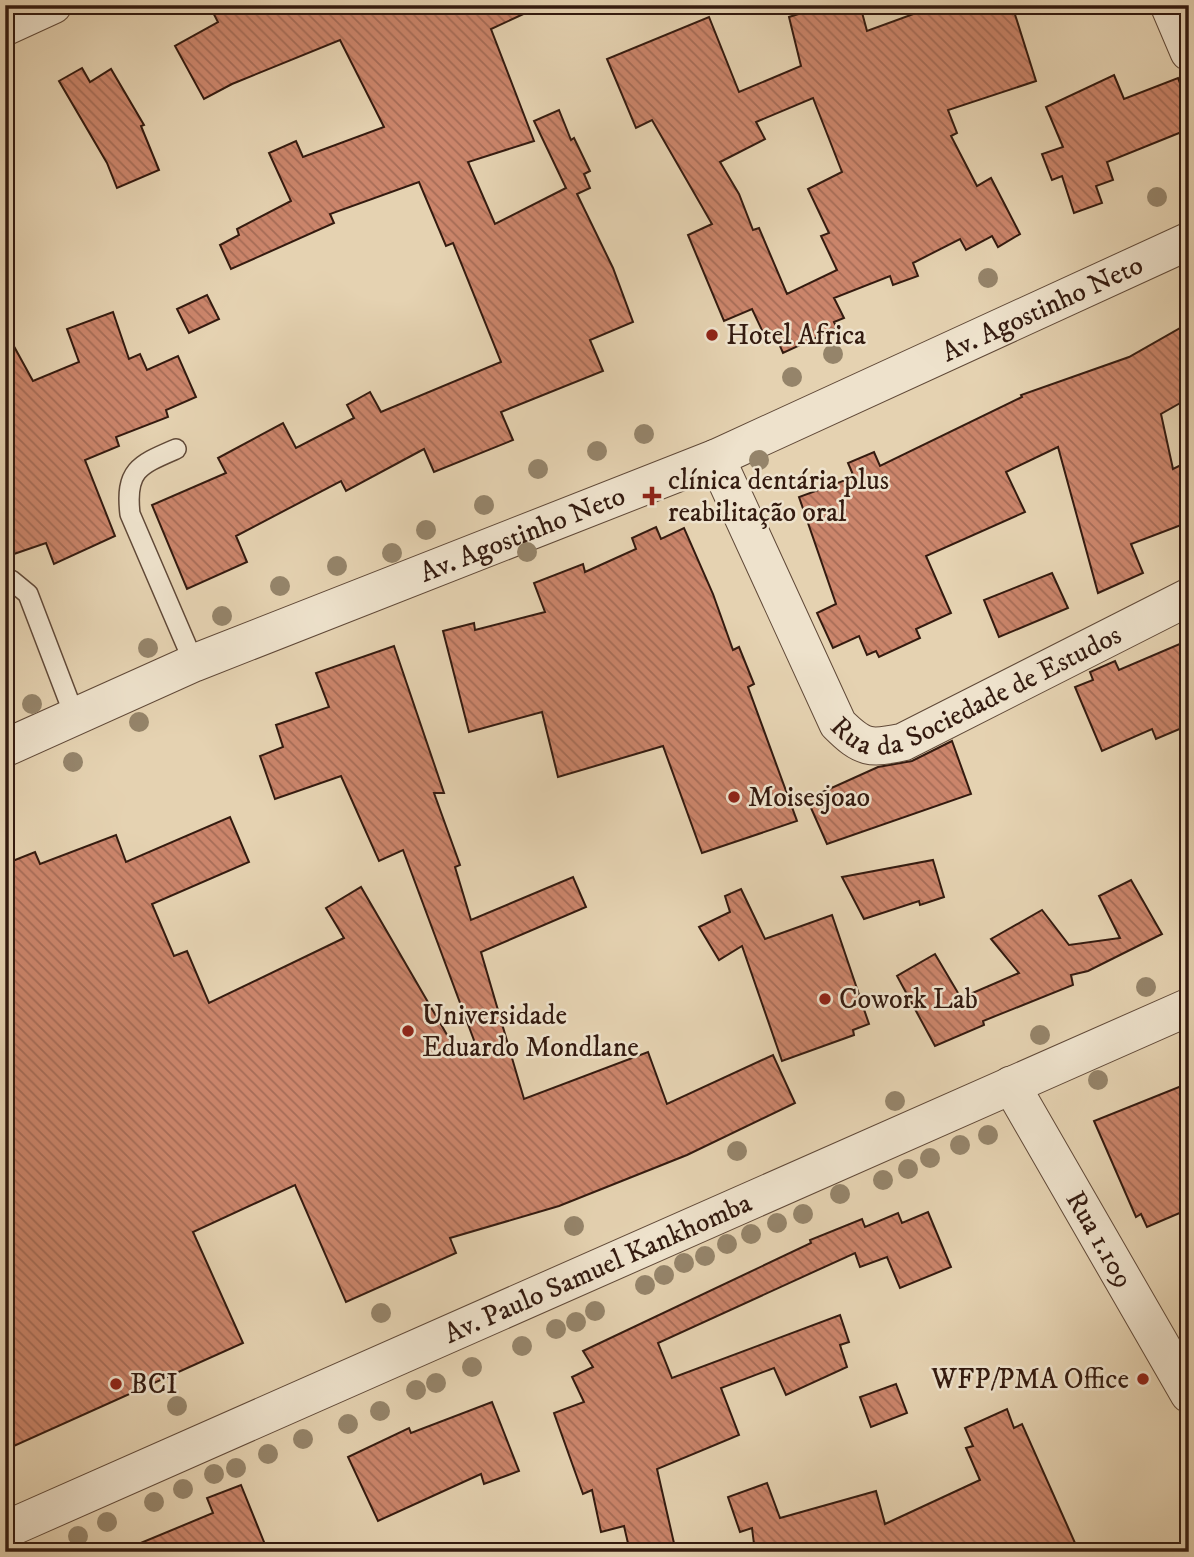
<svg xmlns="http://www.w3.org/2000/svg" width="1194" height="1557" viewBox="0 0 1194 1557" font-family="'IM FELL DW Pica',serif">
<defs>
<pattern id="building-back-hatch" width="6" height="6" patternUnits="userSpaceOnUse" patternTransform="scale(1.75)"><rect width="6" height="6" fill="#cb856b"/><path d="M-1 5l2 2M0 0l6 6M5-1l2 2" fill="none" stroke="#a66c57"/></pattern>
</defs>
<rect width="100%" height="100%" fill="#e5d2b1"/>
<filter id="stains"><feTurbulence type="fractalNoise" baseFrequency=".00286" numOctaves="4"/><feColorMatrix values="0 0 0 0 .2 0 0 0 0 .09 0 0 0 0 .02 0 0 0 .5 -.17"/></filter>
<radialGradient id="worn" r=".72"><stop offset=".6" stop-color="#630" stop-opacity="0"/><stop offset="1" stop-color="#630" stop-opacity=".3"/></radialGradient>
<g fill="url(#building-back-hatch)" stroke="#341b10" stroke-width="2" fill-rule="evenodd">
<path d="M209,5h334l-52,24 43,112 -66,21 27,62 71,-36 -32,-67 25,-11 12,30 3,-2 16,33 -6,3 6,14 -13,6 36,74 20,54 -43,18 13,31 -102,41 12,28 -79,32 -10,-23 -78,42 -5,-10 -105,55 11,26 -60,27 -35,-84 74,-32 -8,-15 65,-35 13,25 58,-30 -7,-13 23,-13 11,20 120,-50 -48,-119 -7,3 -27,-64 -89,32 4,9 -103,46 -11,-24 19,-10 -2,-6 54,-28 -22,-48 27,-12 7,16 81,-30 -44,-87 -108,44 -28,15 -29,-53 43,-24z"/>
<path d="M827,5h33l7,26 71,-26h74l24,76 -88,29 9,23 -6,3 26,50 14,-8 29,56 -22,13 -6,-11 -26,14 -6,-11 -47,24 5,13 -25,9 -3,-9 -56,22 10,20 -10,4 3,6 -54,25 -6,-14 -9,4 -16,-34 -28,12 -36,-86 24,-11 -60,-104 -16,8 -29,-69 102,-42 30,75 62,-26 -12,-49zM813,98l29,74 -34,17 21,44 -8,3 16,34 -50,24 -28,-66 -6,2 -14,-36 -19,-32 45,-23 -9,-17z"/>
<path d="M82,68l8,14 21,-13 33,56 -3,1 18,44 -42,18 -10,-25 -48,-82z"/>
<path d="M1114,75l10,24 54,-21 11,29v22l-82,33 6,18 -17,6 6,17 -28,10 -12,-37 -10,4 -10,-26 21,-7 -17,-40z"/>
<path d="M207,295l12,24 -30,14 -12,-24z"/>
<path d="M113,312l16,47 11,-5 7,16 31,-14 18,41 -30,13 2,7 -52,20 3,9 -34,14 30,76 -61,28 -8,-21 -41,14v-227l28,51 46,-19 -12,-33z"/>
<path d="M1189,323v75l-28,16 12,55 16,-8v61l-58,22 12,29 -45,20 -40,-146 -52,25 19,40 -99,44 25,57 -35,16 4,9 -41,19 -3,-6 -9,4 -8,-19 -26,12 -16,-35 19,-9 -37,-107 55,-20 -6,-14 26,-11 6,14 142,-69 -1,-2 108,-38z"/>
<path d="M656,527l5,12 23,-11 29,66 20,56 6,-3 15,37 -6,3 49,134 -95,32 -39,-107 -105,31 -16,-65 -73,20 -26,-101 31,-8 1,7 70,-18 -11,-29 49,-19 2,8 51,-23 -4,-11z"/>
<path d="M1052,573l16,35 -69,29 -15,-37z"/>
<path d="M1189,640v85l-33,14 -4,-10 -50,22 -27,-64 18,-7 -3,-8 25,-11 4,9z"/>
<path d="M394,646l50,147h-10l26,72 -5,2 16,53 102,-43 13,30 -105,45 43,147 124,-47 19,52 106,-49 22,48 -108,52 -128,51 -109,32 6,15 -110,49 -51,-117 -102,47 50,111 -238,107v-586l30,-12 5,12 76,-29 10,27 104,-45 19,45 -97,42 22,52 13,-5 22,52 135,-65 -18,-30 35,-21 96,165 18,-9 -72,-193 -24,11 -38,-85 -66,23 -15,-43 23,-9 -7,-22 53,-18 -13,-34z"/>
<path d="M952,741l19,53 -144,50 -20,-45 71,-32 34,-6z"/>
<path d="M933,860l11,37 -24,8 -1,-4 -55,18 -22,-42z"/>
<path d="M1131,880l31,54 -74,37 -17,4 2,10 -90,36 1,4 -49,21 -38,-70 38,-22 26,44 58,-25 -28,-34 51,-29 27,35 51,-7 -21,-42z"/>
<path d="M741,889l24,50 67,-24 37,109 -16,6 1,5 -72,26 -40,-115 -23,14 -20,-33 31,-15 -5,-16z"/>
<path d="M1189,1083v126l-42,18 -6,-13 -5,3 -42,-96z"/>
<path d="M928,1212l23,55 -51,21 -13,-31 -27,10 -5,-14 -197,90 14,35 168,-63 9,27 -9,3 7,22 -61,28 -12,-27 -53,20 18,47 -82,34 19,83h-46l-6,-26 -23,6 -9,-42 -9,4 -29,-81 30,-11 -12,-25 21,-10 -10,-16 228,-108 -1,-3 52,-21 3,8 33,-14 4,10z"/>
<path d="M896,1384l11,29 -36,14 -11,-30z"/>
<path d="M492,1402l27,69 -35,13 -3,-10 -103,47 -30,-64 61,-29 2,5z"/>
<path d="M1007,1409l7,19 8,-4 57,128h-324l-3,-24 -12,4 -12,-35 39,-14 13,35 96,-27 9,33 95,-44 -14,-32 7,-2 -8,-18z"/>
<path d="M241,1485l27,67h-149l94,-39 -6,-15z"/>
</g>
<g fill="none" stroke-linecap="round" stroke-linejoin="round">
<g stroke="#604938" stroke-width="22">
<g id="lane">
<path d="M176,449c-37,16 -51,21 -46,65l64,149"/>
<path d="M5,581l6,-1 17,14 47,123"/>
</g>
</g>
<g stroke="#604938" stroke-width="39">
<g id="street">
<path d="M1169,5l20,47"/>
<path d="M5,27l48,-22"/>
<path id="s1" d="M716,458l122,266c25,25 32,25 65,18l286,-145"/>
<path id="s2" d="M5,748l189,-85 522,-205 473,-217"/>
<path id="s3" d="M1011,1085l178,309"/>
<path id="s4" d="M5,1530l1184,-523"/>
</g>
</g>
<use href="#lane" stroke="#eee2cc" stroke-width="19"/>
<use href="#street" stroke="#eee2cc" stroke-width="37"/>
</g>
<g fill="#95846a">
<circle cx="1157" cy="197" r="10"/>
<circle cx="988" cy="278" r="10"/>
<circle cx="833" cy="354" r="10"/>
<circle cx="792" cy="377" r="10"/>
<circle cx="644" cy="434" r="10"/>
<circle cx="597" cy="451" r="10"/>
<circle cx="759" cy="460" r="10"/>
<circle cx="538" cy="469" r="10"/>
<circle cx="484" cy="505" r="10"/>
<circle cx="426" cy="530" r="10"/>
<circle cx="527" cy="552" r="10"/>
<circle cx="392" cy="553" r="10"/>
<circle cx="337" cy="566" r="10"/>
<circle cx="280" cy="586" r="10"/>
<circle cx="222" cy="616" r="10"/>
<circle cx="148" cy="648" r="10"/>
<circle cx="32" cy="704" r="10"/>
<circle cx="139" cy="722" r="10"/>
<circle cx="73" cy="762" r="10"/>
<circle cx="1146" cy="987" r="10"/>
<circle cx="1040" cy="1035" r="10"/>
<circle cx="1098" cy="1080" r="10"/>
<circle cx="895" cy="1101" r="10"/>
<circle cx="988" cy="1135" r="10"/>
<circle cx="960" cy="1145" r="10"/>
<circle cx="737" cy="1151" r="10"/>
<circle cx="930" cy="1158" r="10"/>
<circle cx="908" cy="1169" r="10"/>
<circle cx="883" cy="1180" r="10"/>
<circle cx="840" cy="1194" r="10"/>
<circle cx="803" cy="1214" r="10"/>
<circle cx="777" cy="1223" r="10"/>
<circle cx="574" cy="1226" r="10"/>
<circle cx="751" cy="1234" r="10"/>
<circle cx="727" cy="1244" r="10"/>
<circle cx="705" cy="1256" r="10"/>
<circle cx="684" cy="1263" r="10"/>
<circle cx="664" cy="1275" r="10"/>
<circle cx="645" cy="1285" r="10"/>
<circle cx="595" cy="1311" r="10"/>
<circle cx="381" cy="1313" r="10"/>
<circle cx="576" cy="1322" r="10"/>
<circle cx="556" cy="1329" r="10"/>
<circle cx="522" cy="1346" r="10"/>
<circle cx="472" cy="1367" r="10"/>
<circle cx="436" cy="1383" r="10"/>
<circle cx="416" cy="1390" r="10"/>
<circle cx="177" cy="1406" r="10"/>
<circle cx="380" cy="1411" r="10"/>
<circle cx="348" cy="1424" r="10"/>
<circle cx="303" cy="1439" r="10"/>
<circle cx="268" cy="1454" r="10"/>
<circle cx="236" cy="1468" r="10"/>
<circle cx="214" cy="1474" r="10"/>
<circle cx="183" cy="1489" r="10"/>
<circle cx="154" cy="1502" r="10"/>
<circle cx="107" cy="1522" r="10"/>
<circle cx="78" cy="1536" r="10"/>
</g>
<g fill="#8f2418" stroke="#eee2cc" stroke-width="2.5">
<circle cx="712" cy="335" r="7"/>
<path d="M648.5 485.5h7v7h7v7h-7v7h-7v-7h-7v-7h7z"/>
<circle cx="734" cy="797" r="7"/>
<circle cx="825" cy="999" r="7"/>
<circle cx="408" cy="1031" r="7"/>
<circle cx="1143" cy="1379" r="7"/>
<circle cx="116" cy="1384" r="7"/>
</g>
<g text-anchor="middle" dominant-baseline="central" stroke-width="5" stroke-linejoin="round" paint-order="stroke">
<g font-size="28" fill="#341b10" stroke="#eee2cc">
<text stroke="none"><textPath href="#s2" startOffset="1127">Av. Agostinho Neto</textPath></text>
<text stroke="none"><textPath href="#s2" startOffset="560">Av. Agostinho Neto</textPath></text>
<text stroke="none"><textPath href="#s1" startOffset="448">Rua da Sociedade de Estudos</textPath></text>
<text stroke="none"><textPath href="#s3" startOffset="178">Rua 1.109</textPath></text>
<text stroke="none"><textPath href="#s4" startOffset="648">Av. Paulo Samuel Kankhomba</textPath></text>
</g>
<g font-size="28" fill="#341b10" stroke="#eee2cc" text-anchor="start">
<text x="726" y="335">Hotel Africa</text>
<text x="668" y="480">clínica dentária plus<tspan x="668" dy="32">reabilitação oral</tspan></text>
<text x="748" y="797">Moisesjoao</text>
<text x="839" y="999">Cowork Lab</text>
<text x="422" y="1015">Universidade<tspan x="422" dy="32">Eduardo Mondlane</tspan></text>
<text x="1129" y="1379" text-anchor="end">WFP/PMA Office</text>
<text x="130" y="1384">BCI</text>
</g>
</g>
<rect width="1194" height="1557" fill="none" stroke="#e5d2b1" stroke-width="28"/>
<rect x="7" y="7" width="1180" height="1543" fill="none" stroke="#341b10" stroke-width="3.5"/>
<rect x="14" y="14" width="1166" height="1529" fill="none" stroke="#341b10" stroke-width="2"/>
<rect width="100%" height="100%" filter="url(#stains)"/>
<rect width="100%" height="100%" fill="url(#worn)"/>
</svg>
